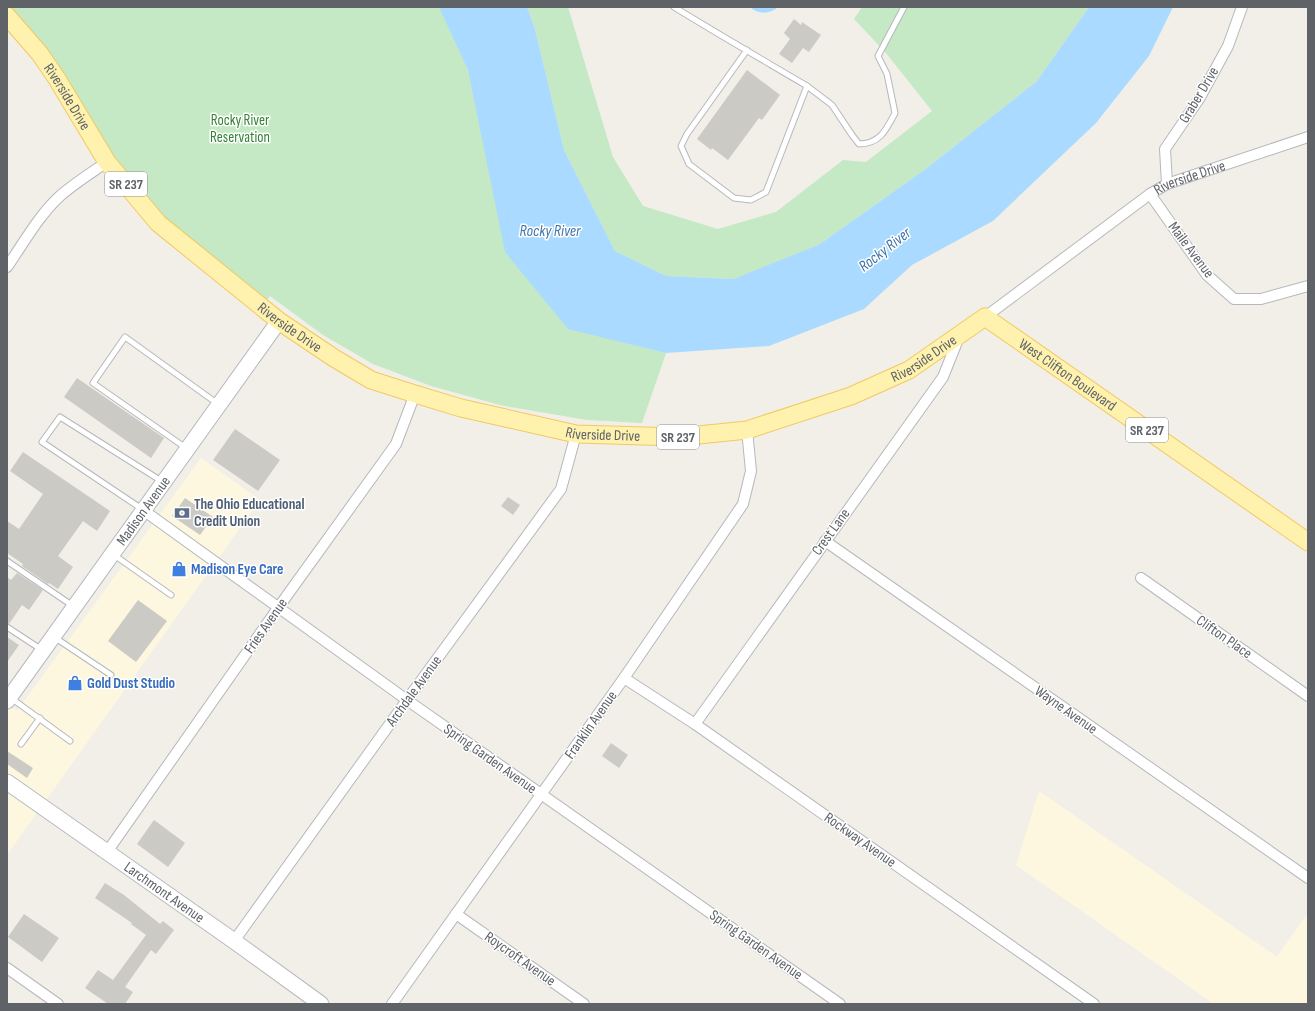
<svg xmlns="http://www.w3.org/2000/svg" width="1315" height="1011" viewBox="0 0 1315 1011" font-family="'Sofia Sans Condensed',sans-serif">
<rect width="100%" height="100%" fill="#f1efe8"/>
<g fill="#fef7e0">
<path d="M201,458l59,42 -253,355v-150l10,6z"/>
<path d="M1039,791l238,166 31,-44v91h-94l-198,-139z"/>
</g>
<g fill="#c5e8c5">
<path d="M7,7h497l-39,56 103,265 98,25 -24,70 -55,-3 -87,-15 -69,-19 -58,-22 -50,-29 -53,-39 -8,10 -124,-106 -131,-188z"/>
<path d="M527,7h41l45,150 30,49 75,23 58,-17 67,-52 23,2 66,-51 -46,-58 -32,-34 8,-12h227l-52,74 -110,87 -107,76 -85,35 -69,-3 -51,-25 -51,-101 -29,-121z"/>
</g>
<g fill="#aadaff">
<path d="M439,7h88l8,22 29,121 51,101 51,25 68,3 86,-35 107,-76 110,-87 52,-74h84l-24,49 -53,67 -103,98 -81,44 -48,44 -95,37 -103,7 -98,-24 -63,-77 -37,-182z"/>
<path d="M750,7h28c-8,7 -20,8 -28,0z"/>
</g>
<g fill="#cccac5">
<path d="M794,19l7,6 1,-3 19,13 -12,17 -6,-4 -11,15 -13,-9 11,-15 -6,-6z"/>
<path d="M747,70l33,25 -18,25 -3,-2 -31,42 -16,-12 -1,2 -14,-11z"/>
<path d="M77,378l87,60 -13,20 -87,-61z"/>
<path d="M235,429l45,31 -22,31 -45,-31z"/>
<path d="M23,452l87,59 -13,20 -14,-10 -25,35 15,11 -15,22 -9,-6 -1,1 -26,-18 1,-2 -16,-11v-32l12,8 24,-35 -33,-23z"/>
<path d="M508,497l12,8 -7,10 -12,-9z"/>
<path d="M185,498l28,19 -13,18 -28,-19z"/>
<path d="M17,573l26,17 -14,20 -7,-5 -13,19 -2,-1v-46l4,3z"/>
<path d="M138,600l29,21 -31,41 -28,-21z"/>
<path d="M7,637l12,8 -12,17z"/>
<path d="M611,743l17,12 -9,13 -17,-12z"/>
<path d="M7,751l26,17 -6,10 -20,-14z"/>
<path d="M154,820l31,23 -17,24 -31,-23z"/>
<path d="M105,883l19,12 36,29 3,-3 11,9 -18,24 -5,-4 -26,37 8,5 -8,12h-17l-23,-16 13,-18 15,10 33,-45 -15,-11 1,-1 -37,-25z"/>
<path d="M24,914l35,24 -17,24 -34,-25z"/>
</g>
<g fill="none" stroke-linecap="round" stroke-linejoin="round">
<g stroke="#b5b8bc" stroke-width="7">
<g id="lane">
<path d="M674,7c44,27 89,53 133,79l-41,106 -15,8 -17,-2 -45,-34 -8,-18 6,-12 60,-84"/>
<path d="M807,86l25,19 20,30 7,9c21,0 27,-14 36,-31l-8,-39 -9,-18 26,-49"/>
<path d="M186,448l-93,-65 32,-46 93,67"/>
<path d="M142,509l-100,-67 18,-25 103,65"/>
<path d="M114,555l57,40"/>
<path d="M7,561l66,45"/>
<path d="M7,627l35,23"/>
<path d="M54,637l57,38"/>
<path d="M11,698l59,43"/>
<path d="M21,744l19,-26"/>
</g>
</g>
<g stroke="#b5b8bc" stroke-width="12">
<g id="street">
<path d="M1167,184l-2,-35 34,-50 29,-53 14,-39"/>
<path d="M1150,194l57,81 27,24h27l47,-13"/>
<path d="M7,267c16,-23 32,-52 53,-71 15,-13 31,-23 47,-34"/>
<path id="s1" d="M985,317l165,-123 17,-10 141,-47"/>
<path d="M143,510l264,190 433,304"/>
<path d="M825,541l483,337"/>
<path d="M1141,578l167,118"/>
<path d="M624,678l71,46 399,280"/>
<path d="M695,724l248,-347 16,-40"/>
<path d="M107,852l171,-244 118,-164 19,-50"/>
<path d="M456,914l128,90"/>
<path d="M234,941l173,-241 154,-211 15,-55"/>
<path d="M7,968l51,36"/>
<path d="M392,1004l232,-326 119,-174 8,-33 -4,-41"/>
</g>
</g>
<g stroke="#b6babf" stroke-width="17">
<g id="secondary">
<path id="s2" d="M7,701l272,-380"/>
<path id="s3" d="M7,782l227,159 87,63"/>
</g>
</g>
<g stroke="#f2c960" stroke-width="19">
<g id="primary">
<path id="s4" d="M7,16l33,38 17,25 50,83 51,61 121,98 55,37 37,22 44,14 46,14 115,26 103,3 68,-7 104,-34 58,-26 76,-53 323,225"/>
</g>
</g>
<use href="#lane" stroke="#fff" stroke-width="5"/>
<use href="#street" stroke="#fff" stroke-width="10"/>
<use href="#secondary" stroke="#fff" stroke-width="15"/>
<use href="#primary" stroke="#fff2af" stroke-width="17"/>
</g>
<defs>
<g id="bank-bare" transform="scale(1.2)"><path d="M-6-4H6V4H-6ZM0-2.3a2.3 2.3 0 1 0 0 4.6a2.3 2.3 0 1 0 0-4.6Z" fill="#5c6f8a" stroke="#fff" stroke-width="2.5" paint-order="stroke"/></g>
<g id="shop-bare" transform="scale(1.2)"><path d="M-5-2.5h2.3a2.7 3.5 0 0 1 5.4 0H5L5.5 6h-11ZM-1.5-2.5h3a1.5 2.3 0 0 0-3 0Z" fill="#3f7fe0" stroke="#fff" stroke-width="2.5" paint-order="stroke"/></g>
</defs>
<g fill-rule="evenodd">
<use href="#bank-bare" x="182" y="513"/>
<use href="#shop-bare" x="179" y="569"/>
<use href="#shop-bare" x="75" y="683"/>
</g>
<g text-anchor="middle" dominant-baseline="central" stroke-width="3" stroke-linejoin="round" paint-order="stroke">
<g fill="#fff" stroke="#8f9295" stroke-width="1">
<rect x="105" y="172" width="42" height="24" rx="3"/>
<rect x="1126" y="418" width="42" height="24" rx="3"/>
<rect x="657" y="425" width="42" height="24" rx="3"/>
</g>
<g font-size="14" font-weight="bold" fill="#5f6368">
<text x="126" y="184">SR 237</text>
<text x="1147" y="430">SR 237</text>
<text x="678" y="437">SR 237</text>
</g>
<g font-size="15" fill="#5f6368" stroke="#fff">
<text transform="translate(1199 95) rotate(-59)">Graber Drive</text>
<text stroke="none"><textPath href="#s4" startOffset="101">Riverside Drive</textPath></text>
<text stroke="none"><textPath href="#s1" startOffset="249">Riverside Drive</textPath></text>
<text transform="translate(1191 250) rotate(53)">Maile Avenue</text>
<text stroke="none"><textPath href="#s4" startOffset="425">Riverside Drive</textPath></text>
<text stroke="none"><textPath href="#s4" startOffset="1097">Riverside Drive</textPath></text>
<text stroke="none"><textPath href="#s4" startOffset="1272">West Clifton Boulevard</textPath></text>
<text stroke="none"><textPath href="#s4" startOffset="761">Riverside Drive</textPath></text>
<text stroke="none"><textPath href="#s2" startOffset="234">Madison Avenue</textPath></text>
<text transform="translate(831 532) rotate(-54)">Crest Lane</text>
<text transform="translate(266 626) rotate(-55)">Fries Avenue</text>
<text transform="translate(1224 637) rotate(35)">Clifton Place</text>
<text transform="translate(414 691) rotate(-54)">Archdale Avenue</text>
<text transform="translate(1066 710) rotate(35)">Wayne Avenue</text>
<text transform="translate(591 725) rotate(-55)">Franklin Avenue</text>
<text transform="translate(490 759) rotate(35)">Spring Garden Avenue</text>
<text transform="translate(860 840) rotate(35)">Rockway Avenue</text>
<text stroke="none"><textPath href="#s3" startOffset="192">Larchmont Avenue</textPath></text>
<text transform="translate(756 945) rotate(35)">Spring Garden Avenue</text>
<text transform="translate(520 959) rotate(35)">Roycroft Avenue</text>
</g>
<g font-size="15" fill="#348238" stroke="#fff">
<text x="240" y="120">Rocky River<tspan x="240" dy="17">Reservation</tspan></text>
</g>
<g font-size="15" font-weight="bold" fill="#4e5e75" stroke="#fff" text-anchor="start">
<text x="194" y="504">The Ohio Educational<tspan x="194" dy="17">Credit Union</tspan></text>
</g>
<g font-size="15" font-weight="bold" fill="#366cbe" stroke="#fff" text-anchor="start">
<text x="191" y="569">Madison Eye Care</text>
<text x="87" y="683">Gold Dust Studio</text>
</g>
<g font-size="16" font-style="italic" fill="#4174aa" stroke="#fff">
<text x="550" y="231">Rocky River</text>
<text transform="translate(885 250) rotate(-38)">Rocky River</text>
</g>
</g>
<rect width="1315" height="1011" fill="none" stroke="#5f6368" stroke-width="16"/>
</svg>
